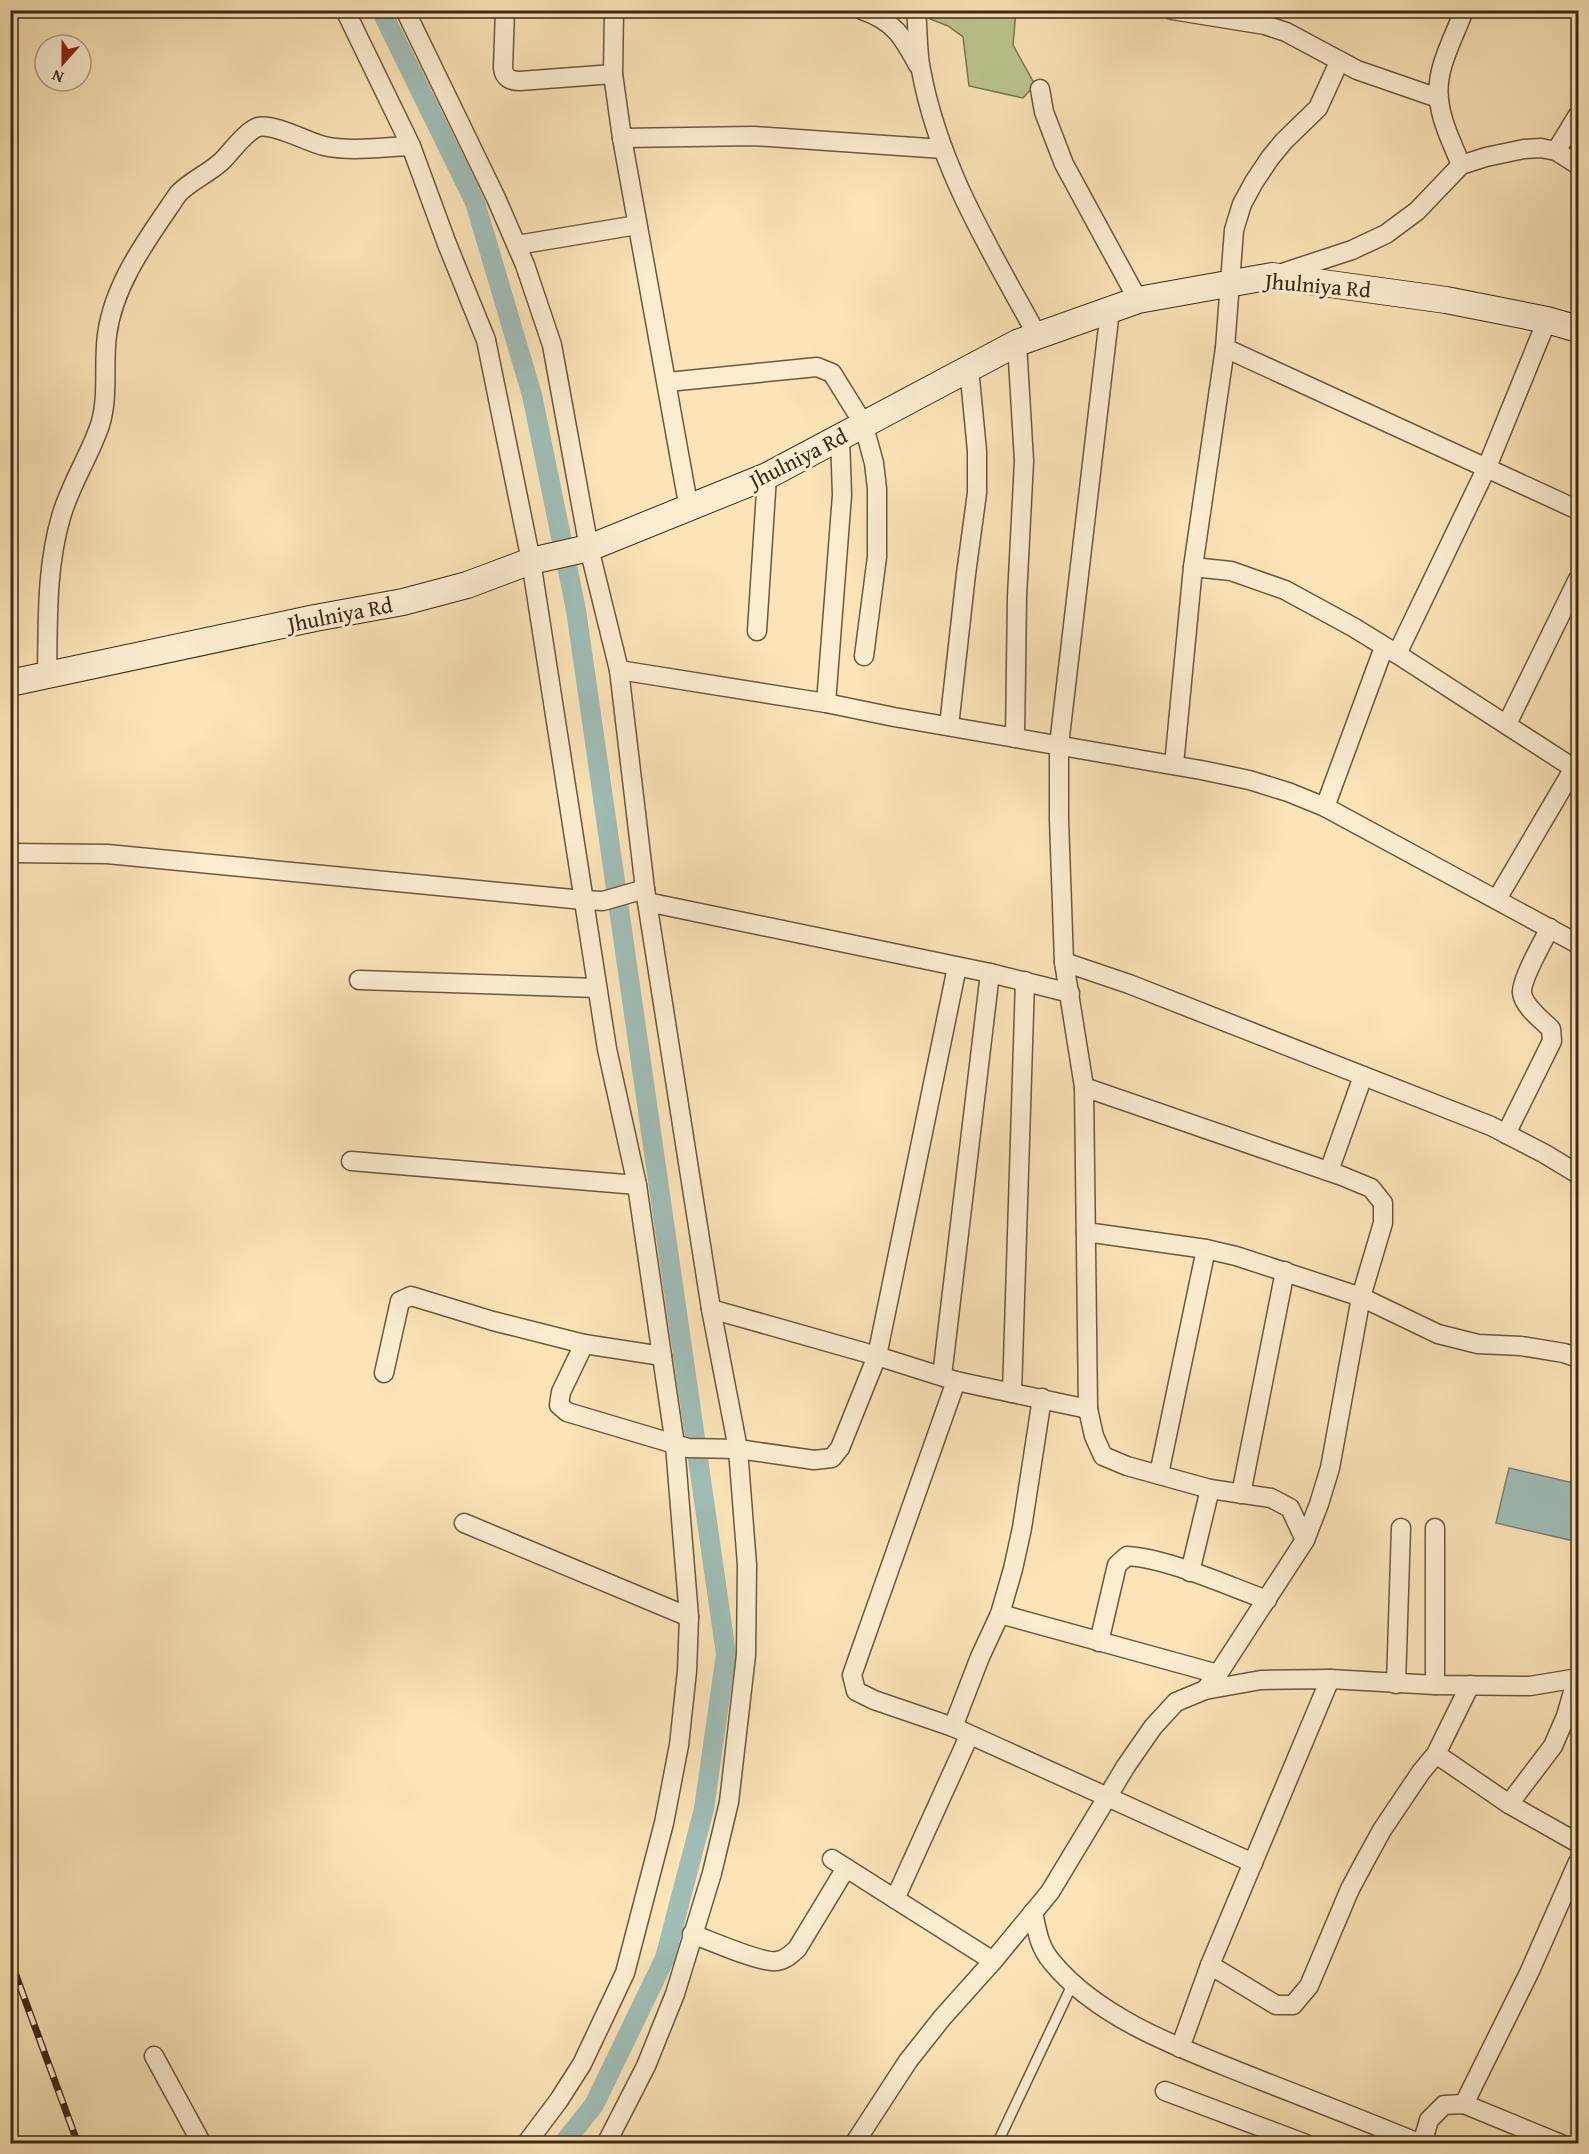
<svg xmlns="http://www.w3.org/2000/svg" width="1589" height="2154" viewBox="0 0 1589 2154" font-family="'Gentium Book Plus',serif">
<rect width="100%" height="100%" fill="#fae4b8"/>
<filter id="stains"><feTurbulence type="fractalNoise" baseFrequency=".00333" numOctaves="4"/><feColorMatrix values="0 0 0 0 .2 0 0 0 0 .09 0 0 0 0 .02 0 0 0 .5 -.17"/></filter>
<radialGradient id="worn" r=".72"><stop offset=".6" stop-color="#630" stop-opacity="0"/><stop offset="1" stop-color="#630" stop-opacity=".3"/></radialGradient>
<path fill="#bcc590" stroke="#7d7752" stroke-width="1.5" d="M927,11h89l-3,34 22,40 -12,13 -54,-12 -6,-49 -15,-11 -18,-7z"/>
<path fill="#a0bdb6" stroke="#798275" stroke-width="1.5" d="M1509,1468l69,16v58l-82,-19z"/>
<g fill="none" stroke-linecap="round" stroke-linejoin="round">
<path stroke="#a0bdb6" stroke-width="20" d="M381,10l94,192 57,193 44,215 150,1044 -22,155 -39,149 -71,147 -31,39"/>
<g stroke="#6d583d" stroke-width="12">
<path id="lane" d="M997,2144l76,-161"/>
</g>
<g stroke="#6d583d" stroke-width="21">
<g id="street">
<path d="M345,10l66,136 36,98 39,96 45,221 76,488 30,136 38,260 14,172 -2,54 -8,74 -15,78 -39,150 -43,91 -23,36 -33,44"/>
<path d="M405,10l91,188 29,67 27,80 37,203 30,122 26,219 66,420 27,140 9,116 -1,90 -17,147 -17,71 -37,121 -29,72 -40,78"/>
<path d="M505,10l-2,58c1,10 8,13 17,13l93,-7"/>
<path d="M614,10l-1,64 9,64 67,371"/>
<path d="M862,10c32,11 41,27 56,55"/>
<path d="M916,10c2,20 1,41 5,60 18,98 69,179 116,265"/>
<path d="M1172,10l93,15 21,7 71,38 81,28"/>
<path d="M1040,89l4,23 20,52 74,136"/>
<path d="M622,138l132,-2 189,13"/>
<path d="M1556,151l22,-36"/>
<path d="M1461,165c-8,-20 -20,-43 -22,-66 -4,-30 15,-61 25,-89"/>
<path d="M517,245l120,-20"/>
<path d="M1276,275l76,-25 34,-16 31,-23 44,-46 25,-8 38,-8 17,-1 15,3 22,14"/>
<path d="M1110,310l-51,435v75l5,142 20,125 4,322 6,27 9,20 24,10 83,23 61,9 19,10 15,32 -87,134 -13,16"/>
<path d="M1225,348l353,162"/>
<path d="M668,382l149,-15 15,6 31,50 11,40 3,26v68l-13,99"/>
<path d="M1193,567l38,4 54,19 68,37 44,27 181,117"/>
<path d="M757,631l10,-155"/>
<path d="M1397,654l90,-187 60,-147"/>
<path d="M619,670l207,33 68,14 307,53 48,10 39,12 37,15 253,137"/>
<path d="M47,675c1,-53 -1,-107 14,-158 9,-32 28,-60 39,-92 9,-29 3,-60 7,-90 7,-53 42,-98 71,-141 12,-13 30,-20 44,-33 9,-9 24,-30 36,-34 16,-4 49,15 66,19 27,6 59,1 87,0"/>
<path d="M826,703l16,-208 -2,-57"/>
<path d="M1507,724l71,-145"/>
<path d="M949,726l17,-152 11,-81v-42l-8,-83"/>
<path d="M1015,738l2,-141 7,-136 -7,-118"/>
<path d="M1174,765l19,-198 32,-219 9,-118 8,-26 12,-22 16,-24 14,-17 34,-33 21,-46"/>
<path d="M1325,807l59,-160"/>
<path d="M10,853l97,1 476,46 20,1 42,-12"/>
<path d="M1497,899l77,-131"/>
<path d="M647,902l343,71 80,20"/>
<path d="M1064,962l65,22 362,142 54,28 33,20"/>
<path d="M359,980l238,8"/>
<path d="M1084,1087l258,89 29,12 12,15v20l-22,74 -31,171 -11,36 -14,36"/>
<path d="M1506,1134l46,-93 -1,-12c-9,-9 -27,-22 -29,-36 -1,-13 21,-52 28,-65"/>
<path d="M351,1161l286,24"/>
<path d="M1329,1171l34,-95"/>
<path d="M1086,1232l120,17 30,7 125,41 77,37 40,10 43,2 43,7 14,5"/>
<path d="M711,1309l166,47 79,25 132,28"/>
<path d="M584,1344l-23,48 -2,13 8,7 121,36 50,1 76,11 18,-2 8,-10 37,-92 80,-389"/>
<path d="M384,1373l16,-72 11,-5 82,25 91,23 78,12"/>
<path d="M942,1376l48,-403"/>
<path d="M956,1381l-104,294 4,16 18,9 79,27 300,136"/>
<path d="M1012,1393l13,-412"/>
<path d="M1159,1474l47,-225"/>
<path d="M1241,1494l44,-223"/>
<path d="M464,1523l225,94"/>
<path d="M1190,1572l20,-83"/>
<path d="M1000,1614l218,60"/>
<path d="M1099,1642l18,-77 10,-9c40,2 101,30 140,44"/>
<path d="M1396,1684l5,-156"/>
<path d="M1435,1685v-157"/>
<path d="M953,1727l27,-70 20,-43 13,-45 9,-41 20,-130"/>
<path d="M1436,1754l73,50 69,39"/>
<path d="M1509,1804l44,-58 13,-30 11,-38"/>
<path d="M832,1859l161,102"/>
<path d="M895,1899l74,-163"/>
<path d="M1033,1912c4,19 6,35 19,50 49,60 139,90 208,118 54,21 108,42 161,64"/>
<path d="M692,1934c17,6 71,30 85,27 9,-1 14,-7 20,-12l49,-81"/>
<path d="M1210,1965l66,40h17l16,-19 41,-97 15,-28 17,-31 39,-58 15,-18 34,-69"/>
<path d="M1180,2048l30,-83 120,-286"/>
<path d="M154,2056l48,88"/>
<path d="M1165,2091l141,53"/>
<path d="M1464,2104l65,-131 49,-111"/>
<path d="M854,2144l54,-83 34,-43 51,-57 57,-69 76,-126 27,-39 23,-25 29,-12 56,-10 69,-1 105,6 95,1 48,-8"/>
<path d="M1422,2144l7,-24 15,-15 20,-1 97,40"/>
</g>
</g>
<g stroke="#3e2914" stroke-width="28">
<path id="secondary" d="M10,683l305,-65 88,-16 64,-17 64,-24 58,-13 178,-72 250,-133 121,-43 134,-24 174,24 101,20 31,9"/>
</g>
<use href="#lane" stroke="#fcedd1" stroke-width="9"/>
<use href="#street" stroke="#fcedd1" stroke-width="18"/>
<use href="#secondary" stroke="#fcedd1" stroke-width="26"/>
<g stroke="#3e2914" stroke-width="7">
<path id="rail" d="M10,1959l68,185"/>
</g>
<use href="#rail" stroke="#fcedd1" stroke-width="4.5" stroke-dasharray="14" stroke-linecap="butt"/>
</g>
<g text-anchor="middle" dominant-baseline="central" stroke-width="6" stroke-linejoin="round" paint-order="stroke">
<g font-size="22" fill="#3e2914" stroke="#fcedd1">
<text transform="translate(1318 285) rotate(5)">Jhulniya Rd</text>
<text transform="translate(798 458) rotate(-27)">Jhulniya Rd</text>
<text transform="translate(340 614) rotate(-11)">Jhulniya Rd</text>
</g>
</g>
<rect width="1589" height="2154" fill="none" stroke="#fae4b8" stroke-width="36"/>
<rect x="12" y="12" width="1565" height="2130" fill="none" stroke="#3e2914" stroke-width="3"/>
<rect x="18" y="18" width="1553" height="2118" fill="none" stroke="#3e2914" stroke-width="1.5"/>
<g transform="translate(63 63) rotate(201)"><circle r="28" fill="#fcedd1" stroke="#b09f85" stroke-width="1.5"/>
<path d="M0-4.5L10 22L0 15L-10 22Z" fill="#8f2418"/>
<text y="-9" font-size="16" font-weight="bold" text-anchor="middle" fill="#3e2914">N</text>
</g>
<rect width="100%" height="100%" filter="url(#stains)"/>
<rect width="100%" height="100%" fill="url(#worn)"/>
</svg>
